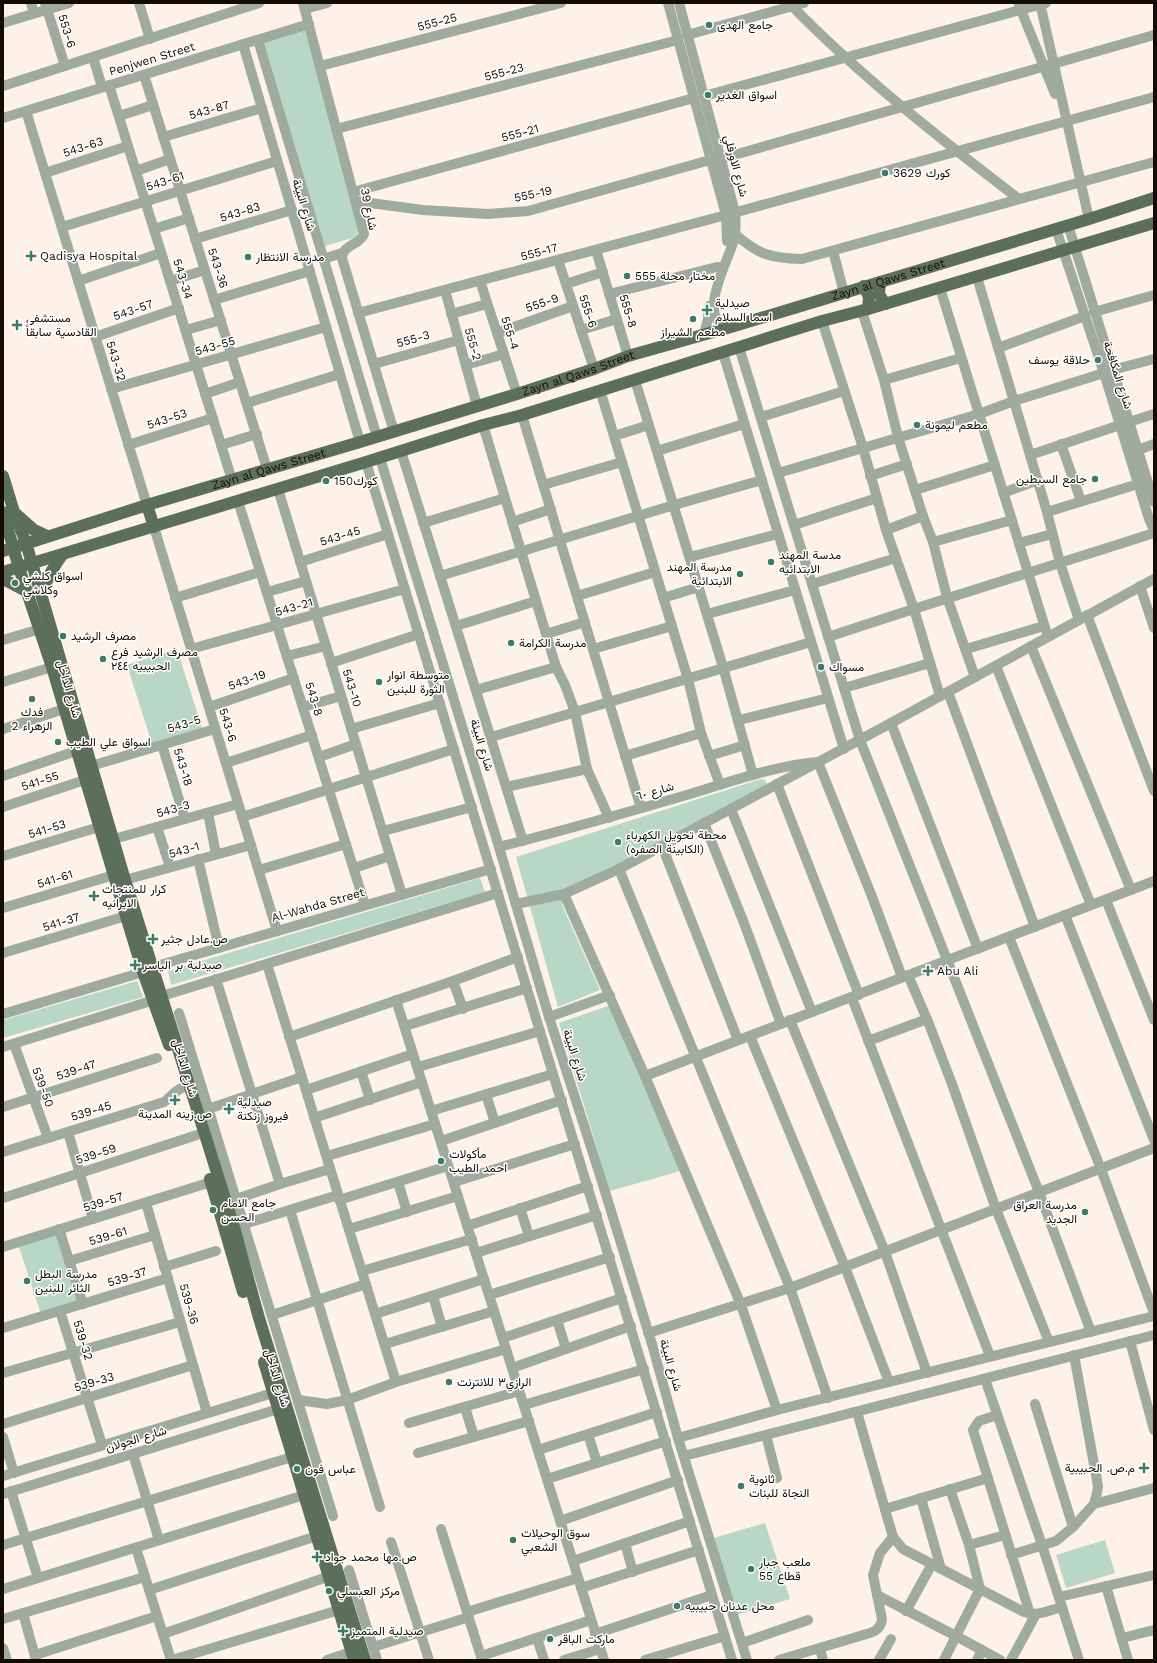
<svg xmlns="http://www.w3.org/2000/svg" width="1157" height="1663" viewBox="0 0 1157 1663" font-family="'Work Sans',Vazirmatn,sans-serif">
<rect width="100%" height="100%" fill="#fdf1e8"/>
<g fill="#b9d7c6">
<path d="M305,29l54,201 -3,7 -31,9 -61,-204z"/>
<path d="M177,649l25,79 -50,16 -25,-79z"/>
<path d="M761,779l4,1 2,4 -204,116 -1,5 38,85 -42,17 -42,-150z"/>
<path d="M480,878l5,14 -314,93 -3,-14z"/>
<path d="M137,981l6,16 -140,41v-18z"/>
<path d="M614,1004l70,166 -74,21 -51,-168z"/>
<path d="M59,1229l24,75 -41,13 -25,-76z"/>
<path d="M765,1523l25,76 -57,17 -23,-77z"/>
<path d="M1105,1540l10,33 -49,15 -10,-33z"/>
</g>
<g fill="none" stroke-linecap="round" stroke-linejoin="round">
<g stroke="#a0ab9f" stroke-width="10">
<path d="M31,3l3,10"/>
<path d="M45,3l20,63"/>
<path d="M139,3l11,36"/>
<path d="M303,3l61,231c-5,12 -21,10 -22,24l52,174"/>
<path d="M668,3l58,212 1,26"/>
<path d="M679,3l56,209c1,10 1,19 -1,28 -5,19 -41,83 -3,87"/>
<path d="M789,3c70,72 150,135 230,196"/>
<path d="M1040,3l49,216"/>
<path d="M1019,5l36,89"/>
<path d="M305,9l22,-6"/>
<path d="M3,23l66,-20"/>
<path d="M687,35l117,-32"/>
<path d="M258,40l119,397"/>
<path d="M243,44l117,398"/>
<path d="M93,57l9,30"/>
<path d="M320,66l241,-63"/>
<path d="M144,75l123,394"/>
<path d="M109,85l123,395"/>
<path d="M3,86l256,-83"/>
<path d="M704,96l342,-93"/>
<path d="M26,111l121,394"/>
<path d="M119,116l34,-11"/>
<path d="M3,118l306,-94"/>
<path d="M336,129l342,-89"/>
<path d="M163,137l99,-29"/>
<path d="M720,159l434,-124"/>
<path d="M136,171l34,-12"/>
<path d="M45,173l83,-27"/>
<path d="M353,192l341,-94"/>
<path d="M355,201l68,9 65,4 40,-3 182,-51"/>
<path d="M1068,225l86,277"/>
<path d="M62,227l215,-66"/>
<path d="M154,229l35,-11"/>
<path d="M1056,229l48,144 45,146 5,11"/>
<path d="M727,234h8c24,21 35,24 67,25l352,-97"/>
<path d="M195,239l97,-29"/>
<path d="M596,250l32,106"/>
<path d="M833,251l11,42"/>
<path d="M323,259l19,-6"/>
<path d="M558,260l36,109"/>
<path d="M977,277l70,235 13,51 19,57"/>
<path d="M78,281l83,-28"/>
<path d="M170,281l35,-11"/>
<path d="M480,281l37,113"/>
<path d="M566,284l37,-12"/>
<path d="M940,288l108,349"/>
<path d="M445,290l32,116"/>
<path d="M609,294l108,-27 5,1"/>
<path d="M214,300l96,-29"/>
<path d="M862,311l22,69 14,57 25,79 10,26 14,55 28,80"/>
<path d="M1094,312l60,-17"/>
<path d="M358,313l368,-98 428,-118"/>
<path d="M451,314l36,-10"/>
<path d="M822,321l41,127 23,82 28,79 26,87"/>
<path d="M186,330l35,-10"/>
<path d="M581,330l36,-11"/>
<path d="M497,333l76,-27"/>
<path d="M704,334l4,-15 1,-13"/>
<path d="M95,337l84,-29"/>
<path d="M739,347l121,393 179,452 52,140"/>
<path d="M998,348l87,-32"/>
<path d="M723,353l121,396"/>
<path d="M374,364l85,-24"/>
<path d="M466,365l38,-11"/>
<path d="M1112,370l42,-11"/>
<path d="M635,380l88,287 30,108"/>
<path d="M884,380l77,-22"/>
<path d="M111,389l215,-62"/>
<path d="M600,390l88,289 13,54 19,52"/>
<path d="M205,394l35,-12"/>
<path d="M247,403l93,-29"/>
<path d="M522,415l119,393"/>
<path d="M761,417l83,-26"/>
<path d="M1129,422l25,-8"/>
<path d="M483,425l73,242 9,18 10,27 12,57 22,49"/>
<path d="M614,436l35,-11"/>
<path d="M1061,444l20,57"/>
<path d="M128,445l85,-27"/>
<path d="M221,445l36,-11"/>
<path d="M1138,450l16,-6"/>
<path d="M401,451l122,390"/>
<path d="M657,451l87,-27"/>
<path d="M1030,455l90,-30"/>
<path d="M380,458l119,389 50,170 50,155 53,172 26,94 69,222"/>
<path d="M366,462l366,1198"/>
<path d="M778,473l201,-59 35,-13 90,-28"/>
<path d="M870,476l37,-12"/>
<path d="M543,485l79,-23"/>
<path d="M278,489l124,406"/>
<path d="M915,490l80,-25"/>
<path d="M1003,493l35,-13"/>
<path d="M238,501l127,404"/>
<path d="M1047,512l91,-28"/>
<path d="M512,522l39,-13"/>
<path d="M423,523l82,-25"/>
<path d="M794,525l83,-27"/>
<path d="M154,527l123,404"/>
<path d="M886,530l37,-14"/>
<path d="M933,542l79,-22"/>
<path d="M1019,543l33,-9"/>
<path d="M690,557l88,-23"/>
<path d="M300,562l88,-28"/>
<path d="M440,576l234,-71 88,-25"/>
<path d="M812,584l84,-26"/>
<path d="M1140,586l14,42"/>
<path d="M267,592l39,-11"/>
<path d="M577,596l78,-24"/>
<path d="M175,598l85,-26"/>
<path d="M663,598l36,-11"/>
<path d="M707,614l88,-24"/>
<path d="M1087,615l67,176"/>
<path d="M456,626l80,-25"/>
<path d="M546,634l39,-12"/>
<path d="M828,637c108,-36 217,-69 326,-104"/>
<path d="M3,640l37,-11"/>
<path d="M1031,646l100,244"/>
<path d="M191,649l214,-60"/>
<path d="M593,649l79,-23"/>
<path d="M966,649l78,-23"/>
<path d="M287,656l39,-10"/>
<path d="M331,663l88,-29"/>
<path d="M996,666l95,239"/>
<path d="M3,682l49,-15"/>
<path d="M844,688l86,-25"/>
<path d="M476,690l80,-23"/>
<path d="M948,692l87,235"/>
<path d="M209,707l85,-29"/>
<path d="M303,707l38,-11"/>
<path d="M739,720l89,-22"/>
<path d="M891,723l87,226"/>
<path d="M3,729l61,-20"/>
<path d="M351,729l89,-26"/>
<path d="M491,737l320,-95"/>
<path d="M162,745l23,74"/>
<path d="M625,756l76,-23"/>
<path d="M709,756l36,-11"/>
<path d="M319,757l37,-13"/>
<path d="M226,763l86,-28"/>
<path d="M91,766l124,-37"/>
<path d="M3,776l73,-25"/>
<path d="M777,784l82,211"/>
<path d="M506,787l81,-18"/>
<path d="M3,807l82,-27"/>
<path d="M731,809l81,203"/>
<path d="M208,813l8,41"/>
<path d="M242,817l212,-68"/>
<path d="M704,823l40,100 37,101"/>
<path d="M157,827l13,40"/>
<path d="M383,831l89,-24"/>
<path d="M114,839l124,-35"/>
<path d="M662,846l76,194"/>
<path d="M499,847c62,-16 123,-33 184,-51 44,-13 89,-30 135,-34l53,132 31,83"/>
<path d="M3,856l96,-29"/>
<path d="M198,859l21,89"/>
<path d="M354,868l36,-12"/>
<path d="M619,869l171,419 38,110"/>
<path d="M259,870l87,-26"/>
<path d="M125,880l126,-35"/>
<path d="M1106,900l48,120"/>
<path d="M516,904l48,-10"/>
<path d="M3,908l111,-33"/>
<path d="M1065,915l89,225"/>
<path d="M1009,937l92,232 53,144"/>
<path d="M3,953l123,-37"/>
<path d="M267,964l129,418"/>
<path d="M153,967l338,-98"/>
<path d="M908,975l21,49 23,60 44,125 53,133"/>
<path d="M216,979l64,205"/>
<path d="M453,981l10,28"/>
<path d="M162,996l336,-103"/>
<path d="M852,998l138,358"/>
<path d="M396,1000l208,660"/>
<path d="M179,1013l154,503"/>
<path d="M3,1014l140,-42"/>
<path d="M549,1017l61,-22"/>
<path d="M790,1020l95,232 42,121"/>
<path d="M405,1026l122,-38"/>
<path d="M750,1036l95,231 44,115"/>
<path d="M289,1037l164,-56 65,-24"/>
<path d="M868,1041l59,-22"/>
<path d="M14,1044l34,94"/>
<path d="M3,1047l151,-47"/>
<path d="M418,1067l122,-36"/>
<path d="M361,1071l9,29"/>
<path d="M645,1076l509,-195"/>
<path d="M306,1090l107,-36"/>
<path d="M486,1094l9,29"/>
<path d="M3,1107l154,-49"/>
<path d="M208,1109l94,-32"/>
<path d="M431,1111l122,-37"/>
<path d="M314,1118l108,-36"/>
<path d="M68,1132l25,87"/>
<path d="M441,1141l121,-41"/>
<path d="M3,1152l161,-50c7,-5 10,-11 18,-14"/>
<path d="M327,1156l108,-32"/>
<path d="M398,1182l9,30"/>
<path d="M454,1182l121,-38"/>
<path d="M3,1198l194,-63"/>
<path d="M236,1199l44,-15 50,-15"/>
<path d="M339,1200l109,-34"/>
<path d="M146,1203l61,210"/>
<path d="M520,1208l9,28"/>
<path d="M290,1210l90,297"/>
<path d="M244,1224l94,-29"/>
<path d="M467,1226l121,-40"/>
<path d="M59,1229l24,75"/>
<path d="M349,1229l109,-33"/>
<path d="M3,1247l208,-65"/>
<path d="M476,1253l121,-38"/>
<path d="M69,1261l86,-26"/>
<path d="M164,1267l52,-16"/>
<path d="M362,1271l110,-32"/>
<path d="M489,1295l121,-38"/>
<path d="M433,1296l9,31"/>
<path d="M60,1311l42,134"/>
<path d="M375,1314l109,-35"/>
<path d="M272,1315l94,-31"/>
<path d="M557,1320l9,29"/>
<path d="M3,1328l165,-50"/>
<path d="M648,1333l142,-45 364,-140"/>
<path d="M503,1338l119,-40"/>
<path d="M1130,1341l24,89"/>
<path d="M385,1344l109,-33"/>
<path d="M512,1368l119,-42"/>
<path d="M3,1373l177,-51"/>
<path d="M985,1379l57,166 37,115"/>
<path d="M298,1400l29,4 20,-4 49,-18 110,-33"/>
<path d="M1035,1404l38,123"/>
<path d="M524,1405l120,-36"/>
<path d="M465,1407l9,30"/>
<path d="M777,1410l-36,-105 -96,-229 -81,-182 55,-25 272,-146 263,-144"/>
<path d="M857,1412l36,125 10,12 121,63c12,5 26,-2 38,-5"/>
<path d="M997,1415l-18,6 -6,9 57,184"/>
<path d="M409,1423l110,-32"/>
<path d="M3,1424l190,-59"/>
<path d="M588,1434l9,29"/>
<path d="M766,1435l11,43"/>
<path d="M3,1437l11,36"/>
<path d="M678,1438l99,-28 377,-94"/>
<path d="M538,1450l119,-38"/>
<path d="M418,1453l111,-32"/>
<path d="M133,1454l26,86"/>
<path d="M684,1456l470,-121"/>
<path d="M3,1476l270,-83"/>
<path d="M547,1479l119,-38"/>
<path d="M950,1489l19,56 11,44 -24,47 44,24"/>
<path d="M11,1491l27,87"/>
<path d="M3,1494l275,-85"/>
<path d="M921,1498l20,71"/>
<path d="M1094,1504l60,-16"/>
<path d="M885,1509l103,-31"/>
<path d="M560,1521l118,-41"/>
<path d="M441,1529l41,131"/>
<path d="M391,1542l38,118"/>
<path d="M625,1543l8,29"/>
<path d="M3,1545l289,-88"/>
<path d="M969,1545l36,-10"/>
<path d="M136,1548l35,112"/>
<path d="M1011,1555l45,-14 17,-14 21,-23 3,-11 1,-7 -24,-131"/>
<path d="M573,1561l117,-40"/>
<path d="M349,1570l28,90"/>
<path d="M1106,1586l22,74"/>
<path d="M581,1588l118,-38"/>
<path d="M3,1589l301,-94"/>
<path d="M149,1590l168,-54"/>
<path d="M877,1595l79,41 -12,24"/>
<path d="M1059,1597l95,-22"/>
<path d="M906,1611l26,-47"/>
<path d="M467,1612l111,-34"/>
<path d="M23,1613l13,47"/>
<path d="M3,1619l142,-42"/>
<path d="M163,1634l167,-58"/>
<path d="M595,1634l117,-39"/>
<path d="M537,1638l7,22"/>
<path d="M1122,1638l32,-8"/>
<path d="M742,1643l66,-23"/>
<path d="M373,1647l96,-30"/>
<path d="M3,1648l4,12"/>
<path d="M820,1649l3,11"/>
<path d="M35,1655l122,-39"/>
<path d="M481,1656l110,-36"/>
<path d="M172,1660l167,-50"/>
<path d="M327,1660l24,-8"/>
<path d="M564,1660l36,-11"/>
<path d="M645,1660l80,-24"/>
<path d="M779,1660l91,-27c7,-2 11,-6 12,-14l-9,-44 7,-22 13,-16"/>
<path d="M879,1660l12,-21"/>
<path d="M977,1660l5,-10"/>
<path d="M1011,1660l25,-46"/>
</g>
<g stroke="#5c6f5a" stroke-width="12">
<path d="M880,282l-1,12 6,10"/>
<path d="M864,286l5,11 -1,12"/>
<path d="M3,476l11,36 12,31 99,337 109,347 25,91 106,342"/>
<path d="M147,505l7,22"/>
<path d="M3,512l16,56 33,99 74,249 17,56 26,73"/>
<path d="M16,514l18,16 13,6"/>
<path id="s1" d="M3,551l144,-46 213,-63 157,-48 77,-25 34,-13 103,-29 358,-108 65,-21"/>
<path d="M3,572l363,-110 117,-37 39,-10 300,-94 46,-12 286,-86"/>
<path d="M3,579l25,13"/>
<path d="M42,595c4,-16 11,-27 20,-40"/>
<path d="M210,1179l33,113"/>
<path d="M264,1362l90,298"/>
</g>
</g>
<g fill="#3d7b68" stroke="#fff" stroke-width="1.5">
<circle cx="709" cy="25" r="4"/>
<circle cx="708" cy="95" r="4"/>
<circle cx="885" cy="173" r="4"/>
<path d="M29 250h4v4h4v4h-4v4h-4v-4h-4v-4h4z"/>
<circle cx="248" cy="257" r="4"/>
<circle cx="627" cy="276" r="4"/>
<path d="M705 304h4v4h4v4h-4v4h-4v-4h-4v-4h4z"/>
<circle cx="693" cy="319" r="4"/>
<path d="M15 319h4v4h4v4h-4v4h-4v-4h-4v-4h4z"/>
<circle cx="1098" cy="360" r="4"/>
<circle cx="917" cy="425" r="4"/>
<circle cx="1095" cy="479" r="4"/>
<circle cx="326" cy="481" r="4"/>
<circle cx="771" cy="562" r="4"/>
<circle cx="740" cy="574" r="4"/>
<circle cx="15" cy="583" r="4"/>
<circle cx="63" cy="636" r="4"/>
<circle cx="511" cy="643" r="4"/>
<circle cx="103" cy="659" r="4"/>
<circle cx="821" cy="667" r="4"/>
<circle cx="379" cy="682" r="4"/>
<circle cx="32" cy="699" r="4"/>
<circle cx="58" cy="742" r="4"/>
<circle cx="618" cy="842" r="4"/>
<path d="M92 890h4v4h4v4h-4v4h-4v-4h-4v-4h4z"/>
<path d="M151 933h4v4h4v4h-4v4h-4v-4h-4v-4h4z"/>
<path d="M133 959h4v4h4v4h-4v4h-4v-4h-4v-4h4z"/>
<path d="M926 965h4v4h4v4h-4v4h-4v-4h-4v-4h4z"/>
<path d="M173 1094h4v4h4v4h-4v4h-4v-4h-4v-4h4z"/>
<path d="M227 1103h4v4h4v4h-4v4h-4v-4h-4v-4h4z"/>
<circle cx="441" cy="1161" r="4"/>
<circle cx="213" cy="1210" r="4"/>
<circle cx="1085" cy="1212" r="4"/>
<circle cx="27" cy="1281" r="4"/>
<circle cx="449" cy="1382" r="4"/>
<path d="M1142 1462h4v4h4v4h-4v4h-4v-4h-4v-4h4z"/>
<circle cx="297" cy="1469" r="4"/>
<circle cx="741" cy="1486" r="4"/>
<circle cx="513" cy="1540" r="4"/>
<path d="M315 1551h4v4h4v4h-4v4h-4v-4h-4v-4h4z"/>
<circle cx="751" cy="1569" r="4"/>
<circle cx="329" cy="1591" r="4"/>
<circle cx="677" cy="1606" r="4"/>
<path d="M341 1625h4v4h4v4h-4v4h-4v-4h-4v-4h4z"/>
<circle cx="550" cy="1639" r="4"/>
</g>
<g text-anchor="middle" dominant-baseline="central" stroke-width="3" stroke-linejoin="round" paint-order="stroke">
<g font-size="12" fill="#140b04" stroke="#fff">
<text transform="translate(437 22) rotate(-15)">555-25</text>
<text transform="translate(67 31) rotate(73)">553-6</text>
<text transform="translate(152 59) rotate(-17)">Penjwen Street</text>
<text transform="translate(504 72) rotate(-15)">555-23</text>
<text transform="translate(209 110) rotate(-16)">543-87</text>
<text transform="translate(520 133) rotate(-15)">555-21</text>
<text transform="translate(83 147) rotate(-18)">543-63</text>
<text transform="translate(736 166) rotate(75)">شارع الاورفلي</text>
<text transform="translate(165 181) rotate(-18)">543-61</text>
<text transform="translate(533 194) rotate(-12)">555-19</text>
<text transform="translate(304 205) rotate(73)">شارع البيئة</text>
<text transform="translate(369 209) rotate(78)">شارع 39</text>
<text transform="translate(240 212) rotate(-17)">543-83</text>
<text transform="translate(539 252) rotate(-15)">555-17</text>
<text transform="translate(218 268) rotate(72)">543-36</text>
<text transform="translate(183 279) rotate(73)">543-34</text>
<text stroke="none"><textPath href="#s1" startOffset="926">Zayn al Qaws Street</textPath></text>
<text transform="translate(542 303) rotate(-19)">555-9</text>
<text transform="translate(133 310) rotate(-19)">543-57</text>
<text transform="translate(588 311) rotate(72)">555-6</text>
<text transform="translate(628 311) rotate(73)">555-8</text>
<text transform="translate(510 333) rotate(72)">555-4</text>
<text transform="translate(413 339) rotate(-16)">555-3</text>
<text transform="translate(473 344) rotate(74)">555-2</text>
<text transform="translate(215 346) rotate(-16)">543-55</text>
<text transform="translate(116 361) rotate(73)">543-32</text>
<text stroke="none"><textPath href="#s1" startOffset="602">Zayn al Qaws Street</textPath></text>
<text transform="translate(1118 375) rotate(72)">شارع المكافحة</text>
<text transform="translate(167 419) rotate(-18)">543-53</text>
<text stroke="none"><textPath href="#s1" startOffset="278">Zayn al Qaws Street</textPath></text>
<text transform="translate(340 536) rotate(-17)">543-45</text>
<text transform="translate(294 607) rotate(-16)">543-21</text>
<text transform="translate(247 680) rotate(-19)">543-19</text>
<text transform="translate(352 688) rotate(73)">543-10</text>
<text transform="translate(69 689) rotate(74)">شارع الداخل</text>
<text transform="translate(314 699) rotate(73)">543-8</text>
<text transform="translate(184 724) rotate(-17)">543-5</text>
<text transform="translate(228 725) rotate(73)">543-6</text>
<text transform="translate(482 745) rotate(73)">شارع البيئة</text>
<text transform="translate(183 767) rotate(73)">543-18</text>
<text transform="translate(40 781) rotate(-18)">541-55</text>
<text transform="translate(655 791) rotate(-16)">شارع ٦٠</text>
<text transform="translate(173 809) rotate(-16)">543-3</text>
<text transform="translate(47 829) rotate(-17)">541-53</text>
<text transform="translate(184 850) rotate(-16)">543-1</text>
<text transform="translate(55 879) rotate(-17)">541-61</text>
<text transform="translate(318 905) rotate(-16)">Al-Wahda Street</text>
<text transform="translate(61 922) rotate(-17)">541-37</text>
<text transform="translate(575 1055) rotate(72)">شارع البيئة</text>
<text transform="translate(185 1068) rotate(73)">شارع الداخل</text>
<text transform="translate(76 1070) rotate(-18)">539-47</text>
<text transform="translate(43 1087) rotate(70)">539-50</text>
<text transform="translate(91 1111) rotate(-17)">539-45</text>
<text transform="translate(96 1154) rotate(-18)">539-59</text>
<text transform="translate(103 1202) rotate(-17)">539-57</text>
<text transform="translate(108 1236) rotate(-17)">539-61</text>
<text transform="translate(127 1277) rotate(-17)">539-37</text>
<text transform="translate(189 1304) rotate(74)">539-36</text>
<text transform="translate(83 1340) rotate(73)">539-32</text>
<text transform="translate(671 1365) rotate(74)">شارع البيئة</text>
<text transform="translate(277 1378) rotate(73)">شارع الداخل</text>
<text transform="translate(94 1382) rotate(-17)">539-33</text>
<text transform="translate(136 1439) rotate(-17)">شارع الجولان</text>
</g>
<g font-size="12" fill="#140b04" stroke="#fff" text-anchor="start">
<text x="717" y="25">جامع الهدى</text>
<text x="716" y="95">اسواق الغدير</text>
<text x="893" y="173">كورك 3629</text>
<text x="40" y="256">Qadisya Hospital</text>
<text x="256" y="257">مدرسة الانتظار</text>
<text x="635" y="276">مختار محلة 555</text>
<text x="715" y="303">صيدلية<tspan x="715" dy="14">اسما السلام</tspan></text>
<text x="26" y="318">مستشفى<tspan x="26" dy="14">القادسية سابقاً</tspan></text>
<text x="693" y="332" text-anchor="middle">مطعم الشيراز</text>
<text x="1090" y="360" text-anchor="end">حلاقة يوسف</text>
<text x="925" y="425">مطعم ليمونة</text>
<text x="1087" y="479" text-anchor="end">جامع السبطين</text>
<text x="334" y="481">كورك150</text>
<text x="779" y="555">مدسة المهند<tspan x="779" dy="14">الابتدائيه</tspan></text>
<text x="732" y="567" text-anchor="end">مدرسة المهند<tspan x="732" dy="14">الابتدائية</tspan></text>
<text x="23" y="576">اسواق كلشي<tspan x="23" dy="14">وكلاشي</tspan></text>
<text x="71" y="636">مصرف الرشيد</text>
<text x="519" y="643">مدرسة الكرامة</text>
<text x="111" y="652">مصرف الرشيد فرع<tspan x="111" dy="14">الحبيبيه ٢٤٤</tspan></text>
<text x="829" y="667">مسواك</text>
<text x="387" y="675">متوسطة انوار<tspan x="387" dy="14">الثورة للبنين</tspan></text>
<text x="32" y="712" text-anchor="middle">فدك<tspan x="32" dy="14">الزهراء 2</tspan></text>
<text x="66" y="742">اسواق علي الطيب</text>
<text x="626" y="835">محطة تحويل الكهرباء<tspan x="626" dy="14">(الكابينة الصفره)</tspan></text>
<text x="102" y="889">كرار للمنتجات<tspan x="102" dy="14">الايرانيه</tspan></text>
<text x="161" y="939">ص.عادل جثير</text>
<text x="143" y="965">صيدلية بر الياسر</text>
<text x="937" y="971">Abu Ali</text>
<text x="237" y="1102">صيدلية<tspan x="237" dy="14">فيروز زنكنة</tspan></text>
<text x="175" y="1114" text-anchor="middle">ص.زينه المدينة</text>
<text x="449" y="1154">مأكولات<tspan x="449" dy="14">احمد الطيب</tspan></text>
<text x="221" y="1203">جامع الامام<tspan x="221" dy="14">الحسن</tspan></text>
<text x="1077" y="1205" text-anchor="end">مدرسة العراق<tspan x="1077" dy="14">الجديد</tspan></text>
<text x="35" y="1274">مدرسة البطل<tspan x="35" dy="14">الثائر للبنين</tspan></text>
<text x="457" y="1382">الرازي٣ للانترنت</text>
<text x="1135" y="1468" text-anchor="end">م.ص. الحبيبية</text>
<text x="305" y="1469">عباس فون</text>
<text x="749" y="1479">ثانوية<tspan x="749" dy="14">النجاة للبنات</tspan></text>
<text x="521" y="1533">سوق الوحيلات<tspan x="521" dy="14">الشعبي</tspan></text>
<text x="325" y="1557">ص.مها محمد جواد</text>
<text x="759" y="1562">ملعب جبار<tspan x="759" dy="14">قطاع 55</tspan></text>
<text x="337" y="1591">مركز العبسلي</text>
<text x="685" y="1606">محل عدنان حبيبيه</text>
<text x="351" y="1631">صيدلية المتميز</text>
<text x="558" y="1639">ماركت الباقر</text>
</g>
</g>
<rect width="1157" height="1663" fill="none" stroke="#140b04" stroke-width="8"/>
</svg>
